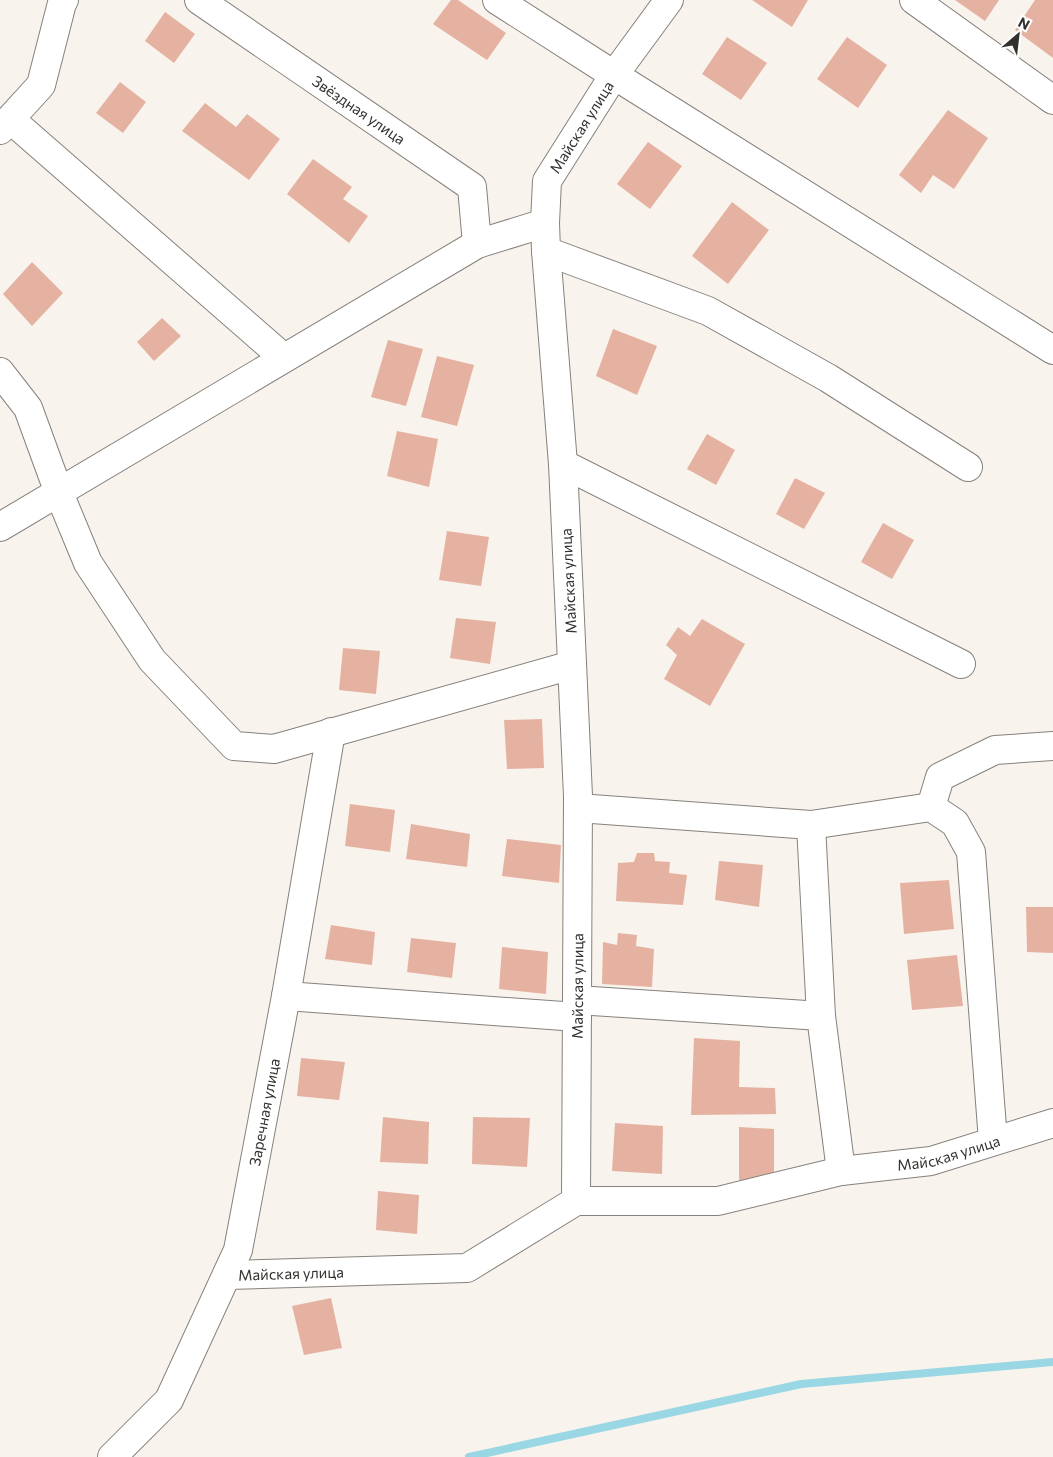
<svg xmlns="http://www.w3.org/2000/svg" width="1053" height="1457" viewBox="0 0 1053 1457" font-family="Commissioner,sans-serif">
<rect width="100%" height="100%" fill="#f9f3ed"/>
<g fill="none" stroke-linecap="round" stroke-linejoin="round">
<path stroke="#9ad7e4" stroke-width="8" d="M469,1457l332,-73 252,-22"/>
</g>
<g fill="#e5b2a1">
<path d="M451,0h7l48,33 -19,27 -54,-36z"/>
<path d="M752,0h56l-16,27z"/>
<path d="M955,0h44l-14,21z"/>
<path d="M1035,0h18v58l-38,-28z"/>
<path d="M165,12l30,22 -21,29 -29,-22z"/>
<path d="M727,37l40,26 -26,37 -39,-26z"/>
<path d="M847,37l40,28 -29,43 -41,-29z"/>
<path d="M120,82l26,20 -23,31 -27,-20z"/>
<path d="M205,103l31,24 11,-13 33,25 -31,41 -67,-49z"/>
<path d="M948,110l40,28 -34,51 -21,-14 -12,18 -22,-18z"/>
<path d="M648,142l34,24 -32,43 -33,-25z"/>
<path d="M313,159l39,28 -9,12 25,17 -19,27 -62,-49z"/>
<path d="M732,202l37,28 -41,54 -36,-28z"/>
<path d="M32,262l31,31 -31,33 -29,-32z"/>
<path d="M162,318l19,18 -27,25 -17,-19z"/>
<path d="M613,329l44,17 -20,49 -41,-19z"/>
<path d="M388,340l35,9 -17,57 -35,-9z"/>
<path d="M437,356l37,9 -17,61 -36,-9z"/>
<path d="M397,431l41,8 -9,48 -42,-11z"/>
<path d="M707,434l28,16 -19,35 -29,-16z"/>
<path d="M795,478l30,15 -21,36 -28,-15z"/>
<path d="M883,523l31,17 -22,39 -31,-17z"/>
<path d="M447,531l42,6 -8,49 -42,-6z"/>
<path d="M456,618l40,4 -6,42 -40,-6z"/>
<path d="M702,619l43,25 -35,62 -46,-27 13,-24 -11,-10 12,-18 12,9z"/>
<path d="M343,648l37,3 -4,43 -37,-4z"/>
<path d="M542,719l2,49 -37,1 -3,-49z"/>
<path d="M350,804l45,6 -5,42 -45,-6z"/>
<path d="M411,824l59,10 -3,33 -61,-8z"/>
<path d="M507,839l54,6 -2,38 -57,-7z"/>
<path d="M637,853h17l1,8 15,1 -1,11 18,2 -4,30 -67,-4 2,-38 16,-1z"/>
<path d="M719,861l44,4 -4,42 -44,-7z"/>
<path d="M949,880l5,49 -50,5 -4,-51z"/>
<path d="M1026,907h27v46l-26,-1z"/>
<path d="M331,925l44,7 -3,33 -47,-6z"/>
<path d="M618,933l19,2 -1,11 18,3 -2,38 -50,-3 1,-42 14,3z"/>
<path d="M411,938l45,5 -4,35 -45,-6z"/>
<path d="M502,947l46,5 -2,42 -47,-5z"/>
<path d="M957,955l6,51 -51,4 -5,-50z"/>
<path d="M694,1038l46,3 -1,46 36,1 1,26 -85,1z"/>
<path d="M301,1058l44,4 -6,38 -42,-4z"/>
<path d="M383,1117l46,5 -1,42 -48,-2z"/>
<path d="M473,1117l57,1 -3,49 -55,-3z"/>
<path d="M615,1123l48,3 -1,48 -50,-3z"/>
<path d="M739,1127l35,2v51h-35z"/>
<path d="M378,1191l41,4 -2,39 -41,-4z"/>
<path d="M331,1298l11,50 -38,7 -12,-49z"/>
</g>
<g fill="none" stroke-linecap="round" stroke-linejoin="round">
<g stroke="#86817c" stroke-width="30">
<g id="minor">
<path id="s1" d="M199,0l273,187 5,57"/>
<path d="M497,0l117,75 439,275"/>
<path d="M914,0l139,100"/>
<path d="M10,119l274,239"/>
<path d="M0,130l41,-45 21,-82 2,-3"/>
<path d="M546,251l162,60 120,67 140,89"/>
<path d="M0,372l28,36 31,85 29,70 64,97 82,86 40,3 298,-84"/>
<path d="M563,464l398,200"/>
<path d="M0,527l477,-283 68,-21"/>
<path d="M931,807l9,-30 55,-27 58,-4"/>
<path d="M578,808l233,17 120,-18 24,16 16,29 22,289"/>
<path d="M811,825l10,191"/>
<path d="M286,996l291,21"/>
<path d="M577,1000l244,16 20,155"/>
<path id="s2" d="M576,1201l2,-405 -15,-332 -17,-213 -1,-28 2,-42 67,-106 55,-75"/>
<path id="s3" d="M227,1275l240,-7 109,-67h142l123,-30 90,-10 122,-38"/>
<path id="s4" d="M112,1457l57,-57 69,-150 48,-254 45,-264"/>
</g>
</g>
<use href="#minor" stroke="#fff" stroke-width="28"/>
</g>
<g text-anchor="middle" dominant-baseline="central" stroke-width="4.5" stroke-linejoin="round" paint-order="stroke">
<g font-size="15" fill="#33312e" stroke="#fff">
<text stroke="none"><textPath href="#s1" startOffset="194">Звёздная улица</textPath></text>
<text stroke="none"><textPath href="#s2" startOffset="1085">Майская улица</textPath></text>
<text transform="translate(568 581) rotate(-93)">Майская улица</text>
<text stroke="none"><textPath href="#s2" startOffset="215">Майская улица</textPath></text>
<text stroke="none"><textPath href="#s4" startOffset="386">Заречная улица</textPath></text>
<text stroke="none"><textPath href="#s3" startOffset="746">Майская улица</textPath></text>
<text stroke="none"><textPath href="#s3" startOffset="64">Майская улица</textPath></text>
</g>
</g>
<g transform="translate(1018 35) rotate(28)" stroke="#ffffff" stroke-width="4" paint-order="stroke">
<path d="M0-4L9 19L0 12L-9 19Z" fill="#33312e"/>
<text y="-8" font-size="14" font-weight="bold" text-anchor="middle" fill="#33312e">N</text>
</g>
</svg>
